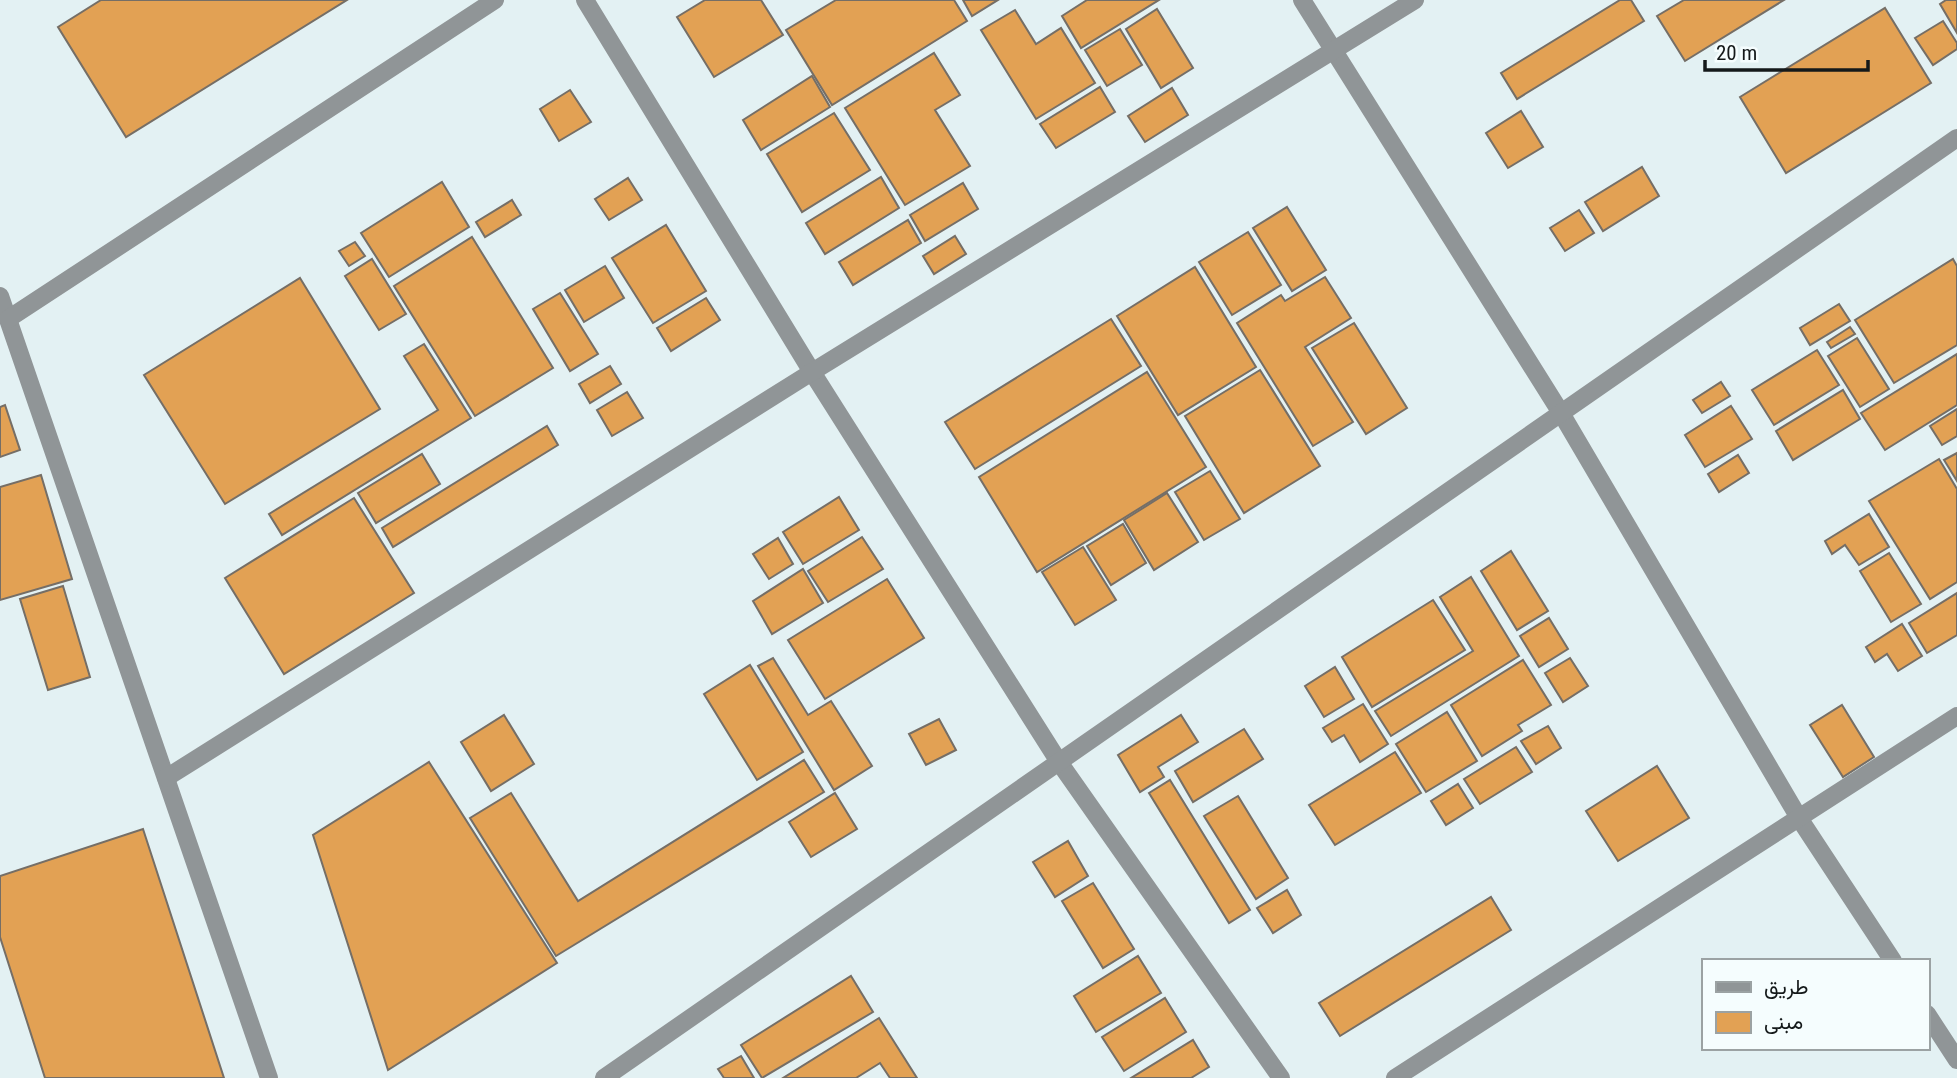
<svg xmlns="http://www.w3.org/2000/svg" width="1957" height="1078" viewBox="0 0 1957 1078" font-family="'Roboto Condensed',Vazirmatn,sans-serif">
<rect width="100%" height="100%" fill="#e3f1f3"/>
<g fill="#e2a154" stroke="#756e66" stroke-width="2">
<path d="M101,0h246l-221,137 -68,-110z"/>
<path d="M705,0h56l22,35 -69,42 -37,-60z"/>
<path d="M836,0h118l13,21 -135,84 -46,-75z"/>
<path d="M963,0h35l-26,16z"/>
<path d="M1087,0h72l-78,48 -19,-32z"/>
<path d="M1620,0h11l13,21 -127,78 -16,-26z"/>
<path d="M1684,0h100l-99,61 -28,-45z"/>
<path d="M1946,0h11v33l-17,-29z"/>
<path d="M1885,8l46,75 -145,90 -46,-76z"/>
<path d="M1157,9l36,59 -32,20 -35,-59z"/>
<path d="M1015,10l21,34 25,-16 34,55 -59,36 -55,-89z"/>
<path d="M1943,21l14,22v6l-24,16 -18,-27z"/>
<path d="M1120,29l22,36 -35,21 -22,-36z"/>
<path d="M934,53l26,42 -25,15 35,56 -65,39 -60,-97z"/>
<path d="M812,76l18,31 -69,43 -18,-30z"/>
<path d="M1100,87l15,25 -59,36 -16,-24z"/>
<path d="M1172,88l16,27 -43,27 -17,-26z"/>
<path d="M570,90l21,32 -32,19 -19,-32z"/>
<path d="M1521,111l22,36 -35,21 -22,-35z"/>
<path d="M834,113l36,57 -68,42 -35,-58z"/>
<path d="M1642,167l17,29 -56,35 -18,-29z"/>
<path d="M881,177l18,31 -74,46 -19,-31z"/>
<path d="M628,178l14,22 -33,20 -14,-21z"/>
<path d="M442,182l27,45 -80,50 -28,-44z"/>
<path d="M963,183l15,26 -53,32 -15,-26z"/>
<path d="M512,200l9,15 -36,22 -9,-15z"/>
<path d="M1287,207l39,63 -34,21 -39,-63z"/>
<path d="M1579,210l15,23 -29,18 -15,-23z"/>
<path d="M908,220l13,23 -68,42 -14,-23z"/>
<path d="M666,225l40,66 -53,32 -41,-65z"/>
<path d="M1248,232l33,53 -49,30 -33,-53z"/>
<path d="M955,236l11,18 -32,20 -11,-18z"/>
<path d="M472,237l81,131 -78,48 -81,-130z"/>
<path d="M355,242l10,14 -16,10 -10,-15z"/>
<path d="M372,259l34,55 -27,16 -34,-54z"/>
<path d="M1953,259l4,7v79l-63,38 -39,-63z"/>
<path d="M605,266l19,32 -40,24 -19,-32z"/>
<path d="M1195,267l61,100 -78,48 -61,-99z"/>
<path d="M1325,277l26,41 -46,29 48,75 -40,24 -76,-123 44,-28 4,6z"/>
<path d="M300,278l80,131 -155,95 -81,-129z"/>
<path d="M560,293l38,61 -28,17 -37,-62z"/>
<path d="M706,298l14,22 -49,31 -14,-23z"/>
<path d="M1839,304l11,17 -40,24 -10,-17z"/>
<path d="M1111,319l30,47 -166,103 -30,-47z"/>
<path d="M1354,323l53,85 -41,26 -54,-86z"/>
<path d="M1850,327l5,7 -24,14 -4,-6z"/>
<path d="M1857,338l32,51 -29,18 -32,-51z"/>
<path d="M424,344l47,74 -189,117 -13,-21 169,-104 -34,-54z"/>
<path d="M1817,350l22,35 -65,40 -22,-35z"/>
<path d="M1957,354v51l-72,45 -24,-37z"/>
<path d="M610,366l11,18 -31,19 -11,-19z"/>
<path d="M1260,370l60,96 -76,47 -59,-97z"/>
<path d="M1147,372l59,95 -169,105 -58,-95z"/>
<path d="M1721,382l9,14 -28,17 -9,-13z"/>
<path d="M1843,390l17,29 -67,41 -17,-29z"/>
<path d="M627,392l16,26 -31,18 -15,-26z"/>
<path d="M5,405l15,45 -20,7v-50z"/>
<path d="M1731,406l21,33 -47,28 -20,-32z"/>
<path d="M1957,409v27l-15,9 -12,-19z"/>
<path d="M547,426l11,19 -165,102 -11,-19z"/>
<path d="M1957,453v28l-13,-21z"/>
<path d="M422,454l18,30 -64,39 -18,-30z"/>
<path d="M1738,455l11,18 -30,19 -11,-18z"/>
<path d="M1939,459l18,30v93l-27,17 -61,-98z"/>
<path d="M1210,471l30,48 -36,21 -29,-48z"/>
<path d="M41,475l31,104 -72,21v-113z"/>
<path d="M1167,493l31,49 -44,28 -30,-50z"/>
<path d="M839,497l20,33 -56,34 -20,-32z"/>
<path d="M354,498l60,95 -130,81 -59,-96z"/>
<path d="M1869,514l20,33 -30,18 -14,-20 -13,9 -7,-13z"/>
<path d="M1123,524l23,39 -35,22 -24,-39z"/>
<path d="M862,537l21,32 -55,33 -20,-31z"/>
<path d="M778,538l15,26 -24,15 -16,-25z"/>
<path d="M1083,547l33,53 -41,25 -33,-53z"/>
<path d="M1511,551l37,60 -31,19 -36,-59z"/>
<path d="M1889,553l32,51 -30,18 -31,-51z"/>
<path d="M803,569l20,34 -51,31 -19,-33z"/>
<path d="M1471,577l48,79 -128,80 -16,-25 98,-60 -33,-54z"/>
<path d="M887,579l37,59 -99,61 -37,-59z"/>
<path d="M63,586l27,91 -42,13 -28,-91z"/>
<path d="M1957,593v42l-30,18 -18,-30z"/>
<path d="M1433,600l32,50 -93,57 -30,-50z"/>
<path d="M1549,618l19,31 -29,18 -19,-31z"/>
<path d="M1902,624l20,32 -24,15 -11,-17 -12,8 -9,-15z"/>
<path d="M773,658l35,57 23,-14 41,65 -38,24 -76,-124z"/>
<path d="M1570,658l18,28 -25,16 -18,-29z"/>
<path d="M1523,660l28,45 -33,20 4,6 -40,25 -31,-51z"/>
<path d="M750,665l53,87 -46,28 -53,-86z"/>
<path d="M1335,667l19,32 -30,18 -19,-31z"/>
<path d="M1363,704l25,40 -28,18 -16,-27 -12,7 -9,-14z"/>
<path d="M1842,705l32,52 -31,20 -33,-52z"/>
<path d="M1447,712l30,49 -51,31 -30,-48z"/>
<path d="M504,715l30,49 -43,27 -30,-49z"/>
<path d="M1181,715l17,27 -40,25 6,10 -24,15 -22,-37z"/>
<path d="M939,719l17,31 -30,15 -17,-31z"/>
<path d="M1548,726l13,22 -25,16 -15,-23z"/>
<path d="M1244,729l19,30 -70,43 -18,-31z"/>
<path d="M1516,747l16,25 -52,32 -16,-25z"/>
<path d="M1395,752l26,41 -86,52 -26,-40z"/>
<path d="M804,760l20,32 -268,164 -86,-138 41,-25 67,108z"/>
<path d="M429,762l128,201 -169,107 -75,-235z"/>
<path d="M1657,766l32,52 -71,43 -32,-50z"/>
<path d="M1170,780l80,130 -21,13 -80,-130z"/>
<path d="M1458,784l15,24 -27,17 -15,-24z"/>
<path d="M835,793l22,36 -46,28 -22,-35z"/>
<path d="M1238,796l50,82 -32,21 -52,-83z"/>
<path d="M143,829l81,249h-179l-45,-141v-61z"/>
<path d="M1068,841l20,35 -33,21 -22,-35z"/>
<path d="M1093,883l41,66 -31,19 -41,-67z"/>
<path d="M1287,890l14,25 -28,18 -16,-25z"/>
<path d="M1491,897l20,33 -171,106 -21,-33z"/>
<path d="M1138,956l23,37 -65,39 -22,-36z"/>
<path d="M851,976l22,36 -111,66 -21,-33z"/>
<path d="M1165,998l21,34 -62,39 -22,-34z"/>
<path d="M879,1018l38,60h-27l-10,-15 -24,15h-73z"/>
<path d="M1193,1040l16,27 -18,11h-60z"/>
<path d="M741,1056l13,22h-30l-6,-9z"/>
</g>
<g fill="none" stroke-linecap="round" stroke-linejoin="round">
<g stroke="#909597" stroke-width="18">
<path d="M585,0l227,372 247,390 222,316"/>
<path d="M1302,0l259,413 238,405 94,143"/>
<path d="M0,296l269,782"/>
<path d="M8,319l487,-319"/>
<path d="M166,778l646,-406 603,-372"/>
<path d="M1927,1014l30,46"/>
<path d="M604,1078l1353,-940"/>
<path d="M1395,1078l562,-362"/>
</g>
</g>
<rect x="1702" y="959" width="228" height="91" fill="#f5fdfe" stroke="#9ba2a3" stroke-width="2"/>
<rect x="1716" y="982" width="35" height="10" fill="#909597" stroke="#9ba2a3" stroke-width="2"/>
<text x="1764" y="994" font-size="21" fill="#14191a">طريق</text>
<rect x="1716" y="1012" width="35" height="21" fill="#e2a154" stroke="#9ba2a3" stroke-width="2"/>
<text x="1764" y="1029" font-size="21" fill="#14191a">مبنى</text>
<path d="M1705 60v10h163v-10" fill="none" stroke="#14191a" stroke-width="3.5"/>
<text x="1716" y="60" font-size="21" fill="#14191a" stroke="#f5fdfe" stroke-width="5" paint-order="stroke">20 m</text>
</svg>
